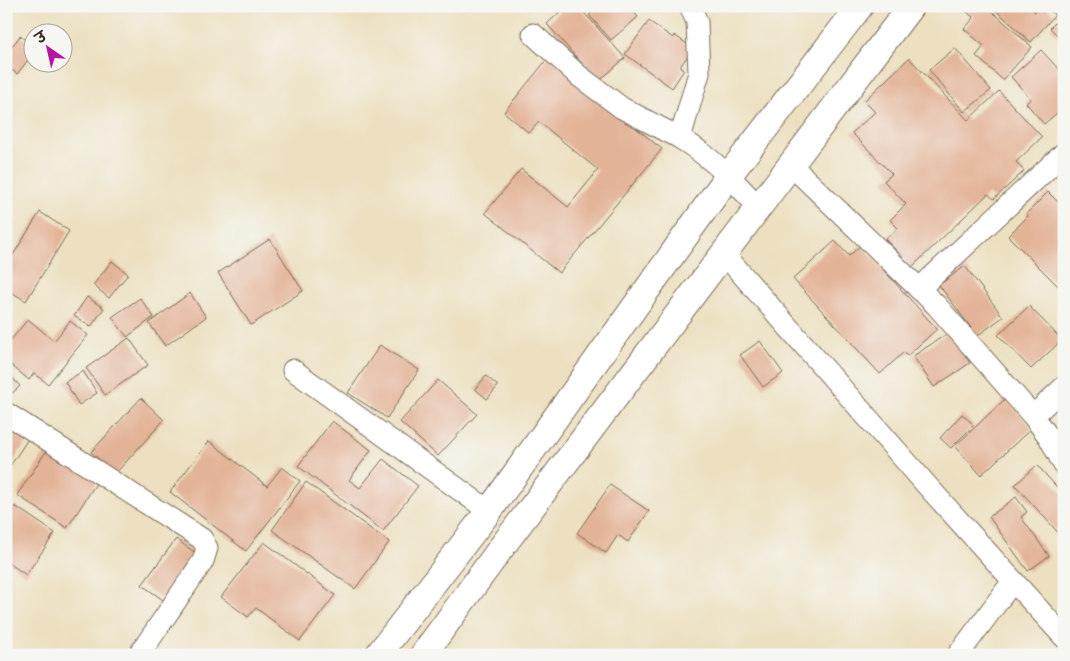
<svg xmlns="http://www.w3.org/2000/svg" width="1070" height="661" viewBox="0 0 1070 661" font-family="Mali,'Playpen Sans Deva',sans-serif">
<rect width="100%" height="100%" fill="#f6f6f2"/>
<filter id="ink" filterUnits="userSpaceOnUse"><feTurbulence type="fractalNoise" baseFrequency=".02" numOctaves="2"/><feDisplacementMap in="SourceGraphic" scale="10" xChannelSelector="R" yChannelSelector="G"/><feConvolveMatrix kernelMatrix="1 2 1 2 8 2 1 2 1" color-interpolation-filters="sRGB"/></filter>
<filter id="wash" filterUnits="userSpaceOnUse"><feTurbulence type="fractalNoise" baseFrequency=".0096" numOctaves="4" result="noise"/><feDisplacementMap in="SourceGraphic" scale="20" xChannelSelector="R" yChannelSelector="G"/><feGaussianBlur stdDeviation="1.12" result="paint"/><feColorMatrix in="noise" values="0 0 0 0 0 0 0 0 0 0 0 0 0 0 0 0 0 1.4 0 .05"/><feComposite in="paint" operator="in"/></filter>
<g filter="url(#wash)">
<rect width="100%" height="100%" fill="#ece0c0"/>
<g id="blocks">
<g fill="#e3b397">
<path d="M566,6h12l47,52 -27,24 -51,-58z"/>
<path d="M597,6h32l9,11 -27,23 -22,-25 9,-7z"/>
<path d="M960,6h26l46,41 -29,33 -27,-24 8,-10 -20,-17 10,-11z"/>
<path d="M991,6h38l6,6 5,-6h5l10,9 -24,27z"/>
<path d="M1064,14v28l-14,-14z"/>
<path d="M649,21l24,17 1,-3 19,13 -13,19 4,3 -12,18 -47,-34z"/>
<path d="M20,36l12,9v10l-15,19 -11,-8v-12z"/>
<path d="M955,48l36,42 -27,22 -35,-42z"/>
<path d="M1041,50l23,25v32l-20,17 -18,-21 5,-4 -20,-22z"/>
<path d="M549,57l113,92 -103,124 -74,-60 36,-44 47,38 30,-37 -59,-48 -10,11 -25,-21z"/>
<path d="M909,58l59,62 31,-29 43,46 -26,25 8,9 -30,28 -6,-5 -76,73 -27,-28 13,-11 -8,-8 16,-16 -22,-23 8,-7 -40,-41 23,-21 -11,-11z"/>
<path d="M1048,192l16,16v84l-56,-56 20,-20 -2,-2z"/>
<path d="M40,212l29,19 -43,70 -20,-12v-23z"/>
<path d="M270,239l33,52 -52,34 -33,-52z"/>
<path d="M835,241l14,15 12,-11 76,84 -30,27 -3,-4 -24,22 -87,-95z"/>
<path d="M112,261l16,13 -19,24 -16,-13z"/>
<path d="M965,266l38,51 -26,19 -38,-51z"/>
<path d="M190,293l16,24 -41,29 -16,-23z"/>
<path d="M87,297l17,11 -13,19 -17,-11z"/>
<path d="M140,298l14,19 -27,20 -15,-20z"/>
<path d="M1029,306l33,34 -31,29 -33,-34z"/>
<path d="M28,319l26,22 16,-20 18,14 -40,49 -14,-11 -5,7 -23,-19v-15z"/>
<path d="M950,332l20,31 -36,24 -21,-31z"/>
<path d="M129,338l19,27 -43,30 -19,-27z"/>
<path d="M760,341l23,32 -20,14 -23,-32z"/>
<path d="M380,345l39,25 -32,48 -39,-25z"/>
<path d="M6,371l14,15 -14,13z"/>
<path d="M83,371l14,22 -18,12 -14,-23z"/>
<path d="M486,376l12,10 -11,13 -12,-10z"/>
<path d="M438,380l39,34 -39,42 -38,-34z"/>
<path d="M141,398l23,22 -49,54 -24,-22z"/>
<path d="M1005,399l27,29 -51,47 -26,-29z"/>
<path d="M962,414l12,11 -23,23 -11,-10z"/>
<path d="M332,421l39,29 -22,30 11,8 23,-29 35,27 -35,45 -85,-65z"/>
<path d="M11,424l19,12 -24,36v-42z"/>
<path d="M209,441l58,45 15,-19 18,14 -54,70 -76,-59z"/>
<path d="M49,447l50,32 -32,49 -50,-33z"/>
<path d="M1037,465l27,30v44l-49,-54z"/>
<path d="M306,482l83,60 -34,47 -83,-59z"/>
<path d="M610,485l39,26 -21,31 -10,-7 -12,18 -29,-20z"/>
<path d="M1016,497l11,15 -6,5 28,39 -21,15 -39,-54z"/>
<path d="M15,506l40,27 -29,42 -20,-14v-43z"/>
<path d="M176,539l24,17 -34,46 -24,-17z"/>
<path d="M264,542l71,53 -35,46 -44,-33 -8,9 -27,-20z"/>
<path d="M1061,648l3,3v4h-10z"/>
</g>
</g>
</g>
<g filter="url(#ink)">
<use href="#blocks" fill-opacity="0" stroke="#796a57" stroke-width="1"/>
<g fill="none" stroke-linecap="round" stroke-linejoin="round">
<g stroke="#796a57" stroke-width="23">
<g id="minor">
<path d="M690,6l7,16 2,51 -19,65c32,20 54,42 79,70"/>
<path d="M533,34l46,42 43,32 58,30"/>
<path d="M792,166l144,139 97,111 16,21 15,28"/>
<path d="M725,255l206,235 133,147"/>
<path d="M919,289l145,-136"/>
<path d="M293,370l196,141"/>
<path d="M6,413l196,126 5,9 -4,13 -64,94"/>
<path d="M1033,416l31,-29"/>
<path d="M958,655l55,-74"/>
</g>
</g>
<g stroke="#796a57" stroke-width="28">
<g id="tertiary">
<path d="M378,655l111,-144 240,-336 131,-169"/>
<path d="M423,655l81,-111 407,-538"/>
</g>
</g>
<use href="#minor" stroke="#fff" stroke-width="21"/>
<use href="#tertiary" stroke="#fff" stroke-width="26"/>
</g>
</g>
<rect width="1070" height="661" fill="none" stroke="#f6f6f2" stroke-width="25"/>
<g transform="translate(48 48) rotate(326)"><circle r="24" fill="#f6f6f2" stroke="#aba49d"/>
<path d="M0-4L9 19L0 12L-9 19Z" fill="#b5179e"/>
<text y="-8" font-size="14" font-weight="bold" text-anchor="middle" fill="#3b2a1e">उ</text>
</g>
</svg>
